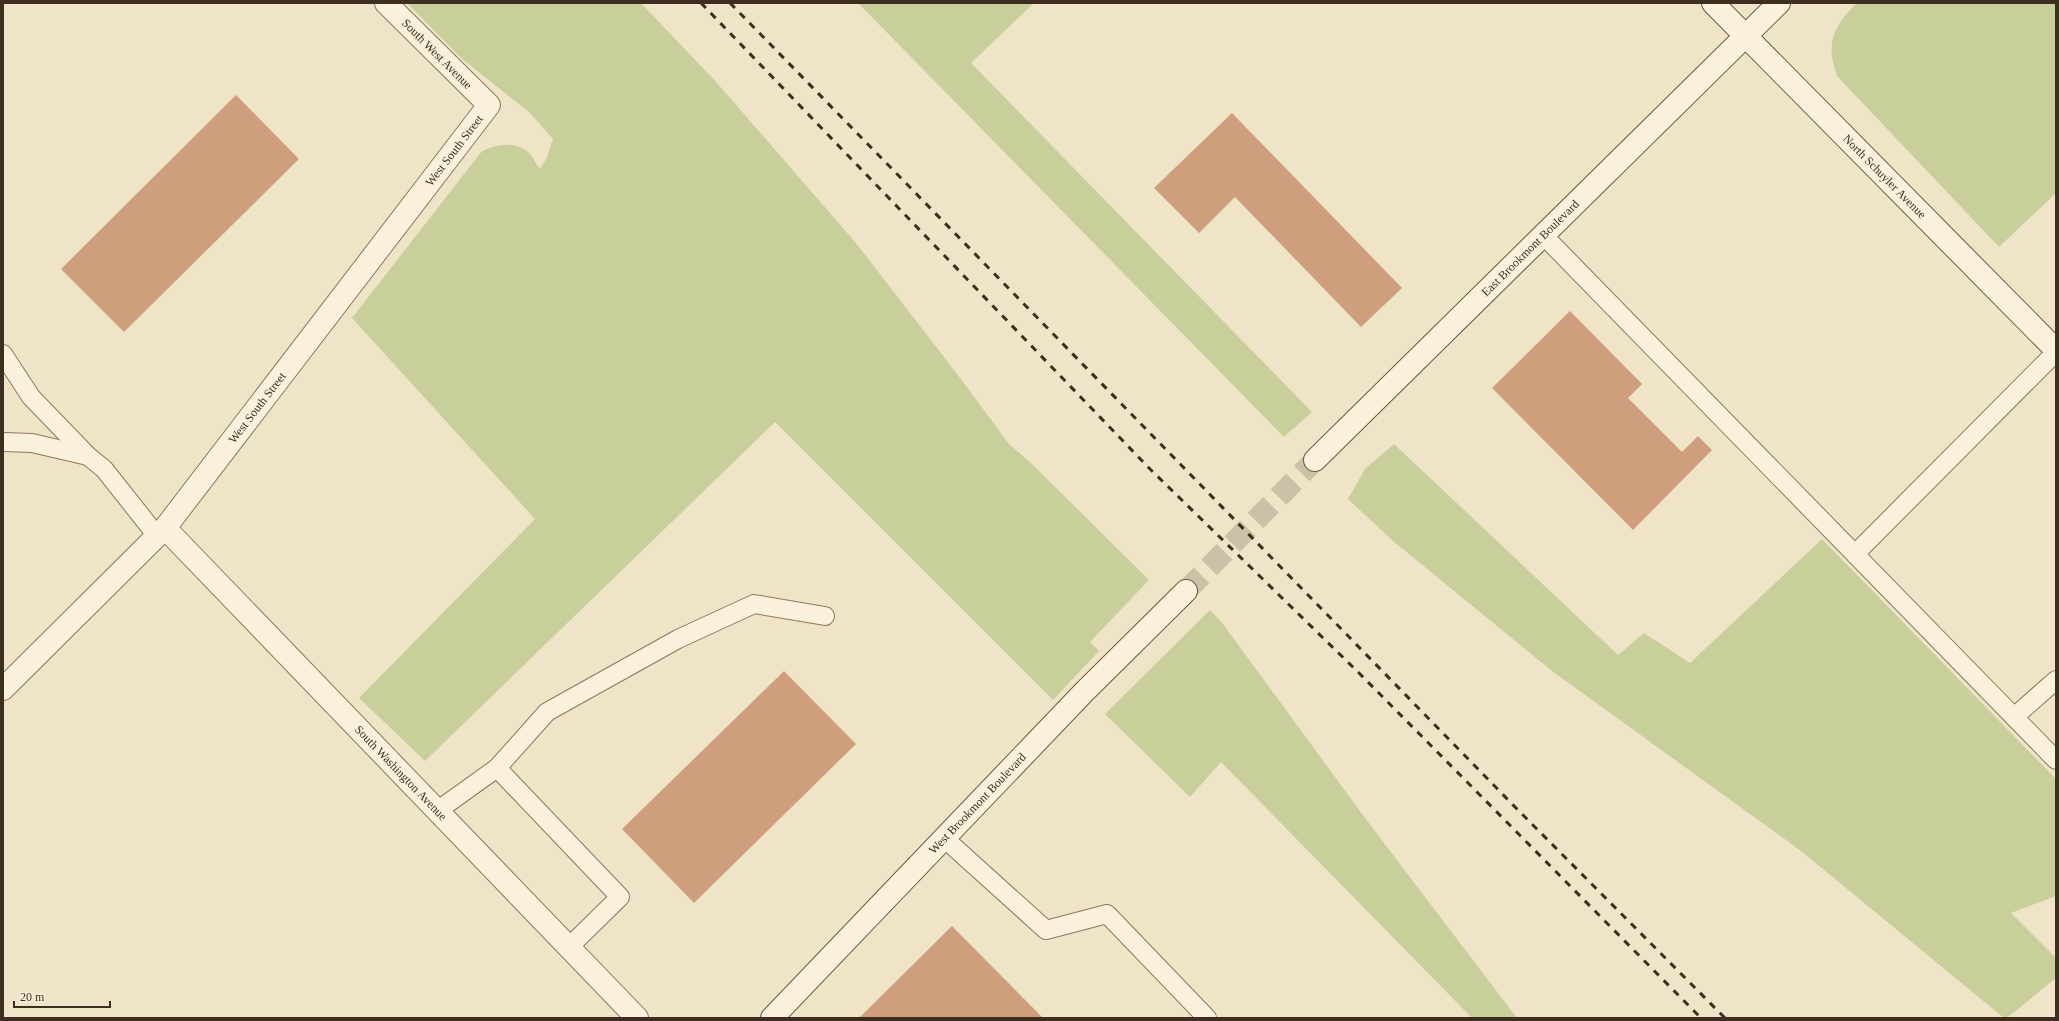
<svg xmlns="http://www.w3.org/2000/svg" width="2059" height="1021" viewBox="0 0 2059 1021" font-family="'Times New Roman',serif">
<rect width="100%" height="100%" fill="#f0e4c8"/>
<g fill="#c9cf9b">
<path d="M407,3h234l76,80 139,160 108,140 45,61 23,20 117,116 -59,62 9,9 -46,49 -278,-278 -350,339 -66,-63 176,-179 -183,-201 130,-167c15,-6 33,-11 47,2 4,4 7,11 11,16l7,-12 6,-18 -23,-26 -69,-55z"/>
<path d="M858,3h176l-63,60 341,349 -28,25z"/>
<path d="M1857,3h199v190l-57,54 -162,-171c-12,-32 -4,-50 20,-73z"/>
<path d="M1394,444l224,211 26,-22 46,30 132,-124 234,240v117l-45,17 45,45v20l-49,40h-3l-203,-167 -249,-180 -159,-130 -45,-42 17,-30z"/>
<path d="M1210,610l13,14 145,198 149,196h-45l-251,-256 -31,35 -85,-83z"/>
</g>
<g fill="#cf9f7d">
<path d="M236,95l63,64 -175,173 -63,-63z"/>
<path d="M1232,113l170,175 -41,39 -126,-130 -36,36 -45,-45z"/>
<path d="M1570,311l72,73 -14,14 54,54 16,-16 14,14 -79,80 -141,-142z"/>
<path d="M784,671l72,73 -162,159 -72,-74z"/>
<path d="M952,926l91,92h-184z"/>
</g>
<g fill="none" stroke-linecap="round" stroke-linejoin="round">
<path stroke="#ccc0a6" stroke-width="22" stroke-dasharray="22 11" stroke-linecap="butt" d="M1186,591l129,-131"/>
<g stroke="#8d765c" stroke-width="20">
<g id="lane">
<path d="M1544,236l512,524"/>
<path d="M3,354l28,43 57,59 16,13 53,67"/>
<path d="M3,442l29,1 56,13"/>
<path d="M1855,554l201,-202"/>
<path d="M2014,717l42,-37"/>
<path d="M497,768l50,-56 131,-73 76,-35 71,12"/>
<path d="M437,811l60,-43 123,129 -51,50"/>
<path d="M944,838l102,92 61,-16 100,104"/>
</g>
</g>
<g stroke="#8d765c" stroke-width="24">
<g id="street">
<path id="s1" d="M165,528l472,490"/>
<path id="s2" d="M3,689l162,-161 324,-423 -103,-102"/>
</g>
</g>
<g stroke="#6f573f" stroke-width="24">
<g id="secondary">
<path id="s3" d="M1713,3l343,347"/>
<path id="s4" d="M1315,460l464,-457"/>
<path id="s5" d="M772,1018l313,-327 101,-100"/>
</g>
</g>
<use href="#lane" stroke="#faf1dc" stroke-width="18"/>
<use href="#street" stroke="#faf1dc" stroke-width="22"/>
<use href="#secondary" stroke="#faf1dc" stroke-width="22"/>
<g stroke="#3d2e20" stroke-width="3" stroke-dasharray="7 7" stroke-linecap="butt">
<path d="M701,3l449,466 209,204 342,345"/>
<path d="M730,3l787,806 208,209"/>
</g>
</g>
<g text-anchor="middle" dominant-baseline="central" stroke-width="4" stroke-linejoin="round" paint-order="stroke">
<g font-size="12" fill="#3d2e20" stroke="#f7eed8">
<text transform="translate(437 54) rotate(45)">South West Avenue</text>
<text stroke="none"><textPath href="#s2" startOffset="704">West South Street</textPath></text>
<text stroke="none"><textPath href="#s3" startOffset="244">North Schuyler Avenue</textPath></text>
<text stroke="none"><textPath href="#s4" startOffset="302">East Brookmont Boulevard</textPath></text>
<text stroke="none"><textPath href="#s2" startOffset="380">West South Street</textPath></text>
<text stroke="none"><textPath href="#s1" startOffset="340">South Washington Avenue</textPath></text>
<text stroke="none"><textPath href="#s5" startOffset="297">West Brookmont Boulevard</textPath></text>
</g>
</g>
<rect width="2059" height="1021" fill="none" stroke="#3d2e20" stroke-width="8"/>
<path d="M14 1001v6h96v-6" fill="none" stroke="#3d2e20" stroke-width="2"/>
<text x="20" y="1001" font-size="12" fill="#3d2e20" stroke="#f7eed8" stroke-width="3" paint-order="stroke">20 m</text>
</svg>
